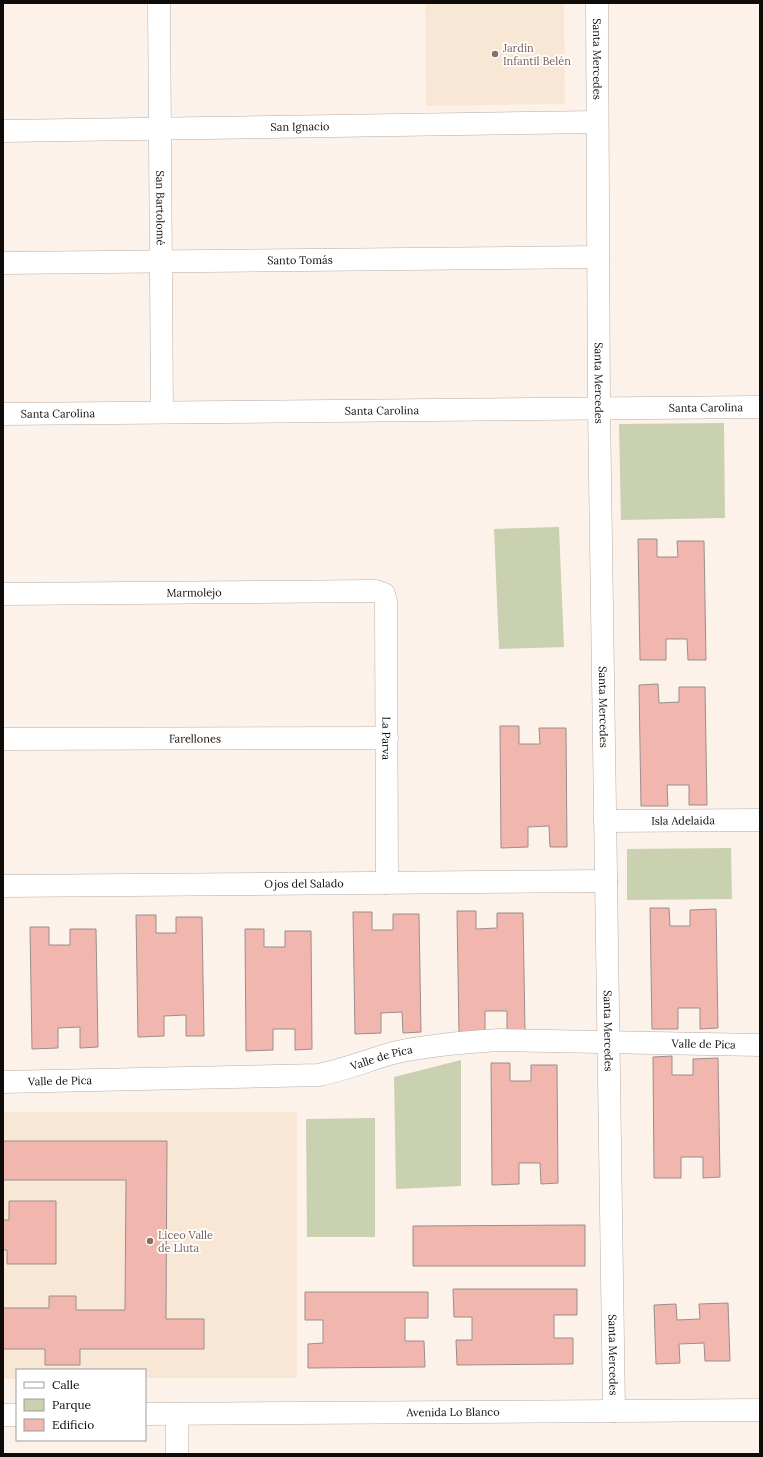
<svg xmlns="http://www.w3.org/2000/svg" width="763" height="1457" viewBox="0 0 763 1457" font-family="Lora,serif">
<rect width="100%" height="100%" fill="#fdf2e9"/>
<g fill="#f9e7d6">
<path d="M425,3h139l1,101 -139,2z"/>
<path d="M3,1112h294v266h-152v-8h-128v9h-14z"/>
</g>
<g fill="#c9d1b0">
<path d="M724,423l1,95 -104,2 -2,-96z"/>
<path d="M559,527l5,120 -65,2 -5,-120z"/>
<path d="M731,848l1,51 -105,1v-51z"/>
<path d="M461,1060v126l-65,3 -2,-112z"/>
<path d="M375,1118v119h-68l-1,-118z"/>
</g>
<g fill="#f1b6ae" stroke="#9b8e8c">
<path d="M638,539h19v18h21l-1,-16h27l2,119h-18l-1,-21h-21v21h-26z"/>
<path d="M658,684l1,19 20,-1v-15h26l2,118h-18v-20h-22l1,21h-27l-2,-121z"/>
<path d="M500,726h19v18h21l-1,-16h27l1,119h-17l-1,-21 -21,1v20l-27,1z"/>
<path d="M650,908h19l1,18h20v-16l26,-1 2,119 -18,1v-21h-22v21h-26z"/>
<path d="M457,911h19v18l21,-1v-15h26l2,118h-18v-20h-22v21l-26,1z"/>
<path d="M353,912h19v18h21v-16h26l2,118 -18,1 -1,-21 -21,1v20l-26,1z"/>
<path d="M136,915h20v18h20v-16h26l2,119h-18v-21l-22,1v20l-26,1z"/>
<path d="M30,927h19v18h21v-16h26l2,118 -18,1v-21l-22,1v20l-26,1z"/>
<path d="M245,929h19v18h21v-16h26l1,118 -17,1v-21h-22v21l-27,1z"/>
<path d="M672,1056v19h21v-16l25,-1 2,119 -17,1v-21h-22v21h-27l-1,-121z"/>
<path d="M491,1063h19v18h21v-16h26l1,118 -17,1 -1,-21h-21v21l-27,1z"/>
<path d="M3,1141h164l-1,178h38v30h-124v16h-35v-16h-42v-41h46v-12h27v14h49l1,-130h-123z"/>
<path d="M9,1201h47v63h-49v-14h-4v-30h6z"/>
<path d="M585,1225v41h-172v-40z"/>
<path d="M453,1289h124v26h-23v23h19v26l-116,1 -1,-25h16v-23h-18z"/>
<path d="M305,1292h123v26h-23v23h19l1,26 -117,1v-24l15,-1v-23h-18z"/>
<path d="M728,1303l2,58h-25l-1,-18 -25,1 1,19 -24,1 -2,-59 22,-1 1,16 23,-1 -1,-15z"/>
</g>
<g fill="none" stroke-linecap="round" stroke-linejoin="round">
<g stroke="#b8ada5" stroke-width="23">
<g id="street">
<path id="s1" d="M159,3l3,409"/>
<path id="s2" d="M597,3l2,406 15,1002"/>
<path id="s3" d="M3,131l594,-9"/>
<path id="s4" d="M3,263l595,-6"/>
<path id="s5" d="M3,414l757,-7"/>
<path id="s6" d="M3,594l373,-3 8,3 2,7 1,282"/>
<path id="s7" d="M3,739l384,-1"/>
<path id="s8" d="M605,821l155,-1"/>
<path id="s9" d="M3,886l603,-5"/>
<path id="s10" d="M3,1082l316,-7c25,-5 49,-15 74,-22 35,-8 71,-11 107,-13l260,5"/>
</g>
</g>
<g stroke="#b8ada5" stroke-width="23">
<g id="primary">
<path id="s11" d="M145,1414l615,-4"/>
<path d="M177,1414v40"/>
<path d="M3,1415h14"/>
</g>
</g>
<use href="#street" stroke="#fff" stroke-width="22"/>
<use href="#primary" stroke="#fff" stroke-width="22"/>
</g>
<g fill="#8d6e63" stroke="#fff" stroke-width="1.5">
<circle cx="495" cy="54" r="4"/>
<circle cx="150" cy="1241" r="4"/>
</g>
<g text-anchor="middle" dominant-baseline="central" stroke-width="3.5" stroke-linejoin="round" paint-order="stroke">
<g font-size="11" fill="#785e54" stroke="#fff" text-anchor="start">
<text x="503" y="48">Jardín<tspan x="503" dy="13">Infantil Belén</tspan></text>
<text x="158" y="1235">Liceo Valle<tspan x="158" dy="13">de Lluta</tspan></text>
</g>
<g font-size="11" fill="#0e0b08" stroke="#fff">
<text stroke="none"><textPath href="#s2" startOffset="56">Santa Mercedes</textPath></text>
<text stroke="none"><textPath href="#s3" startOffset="297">San Ignacio</textPath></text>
<text stroke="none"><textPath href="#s1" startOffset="205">San Bartolomé</textPath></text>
<text stroke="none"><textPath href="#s4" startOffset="297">Santo Tomás</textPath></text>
<text stroke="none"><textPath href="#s2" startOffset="380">Santa Mercedes</textPath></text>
<text stroke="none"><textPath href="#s5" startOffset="703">Santa Carolina</textPath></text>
<text stroke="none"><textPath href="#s5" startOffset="379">Santa Carolina</textPath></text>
<text stroke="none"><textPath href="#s5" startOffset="55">Santa Carolina</textPath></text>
<text stroke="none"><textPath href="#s6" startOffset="191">Marmolejo</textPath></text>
<text stroke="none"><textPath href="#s2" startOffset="704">Santa Mercedes</textPath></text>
<text stroke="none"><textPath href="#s7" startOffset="192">Farellones</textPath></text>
<text stroke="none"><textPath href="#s6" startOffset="526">La Parva</textPath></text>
<text stroke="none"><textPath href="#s8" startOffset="78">Isla Adelaida</textPath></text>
<text stroke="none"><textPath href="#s9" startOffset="301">Ojos del Salado</textPath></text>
<text stroke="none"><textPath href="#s2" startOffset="1028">Santa Mercedes</textPath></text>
<text stroke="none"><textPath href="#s10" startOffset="705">Valle de Pica</textPath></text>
<text stroke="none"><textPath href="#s10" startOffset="381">Valle de Pica</textPath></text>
<text stroke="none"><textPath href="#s10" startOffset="57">Valle de Pica</textPath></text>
<text stroke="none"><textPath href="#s2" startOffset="1352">Santa Mercedes</textPath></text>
<text stroke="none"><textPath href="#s11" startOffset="308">Avenida Lo Blanco</textPath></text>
</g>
</g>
<rect width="763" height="1457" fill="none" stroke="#0e0b08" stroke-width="8"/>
<rect x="16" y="1369" width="130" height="72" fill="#ffffff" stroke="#9f9d9c"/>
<rect x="24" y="1382" width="20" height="6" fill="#ffffff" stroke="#9f9d9c"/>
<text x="52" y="1389" font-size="12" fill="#0e0b08">Calle</text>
<rect x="24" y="1399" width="20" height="12" fill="#c9d1b0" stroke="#9f9d9c"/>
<text x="52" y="1409" font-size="12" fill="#0e0b08">Parque</text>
<rect x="24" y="1419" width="20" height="12" fill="#f1b6ae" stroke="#9f9d9c"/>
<text x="52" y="1429" font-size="12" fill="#0e0b08">Edificio</text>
</svg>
